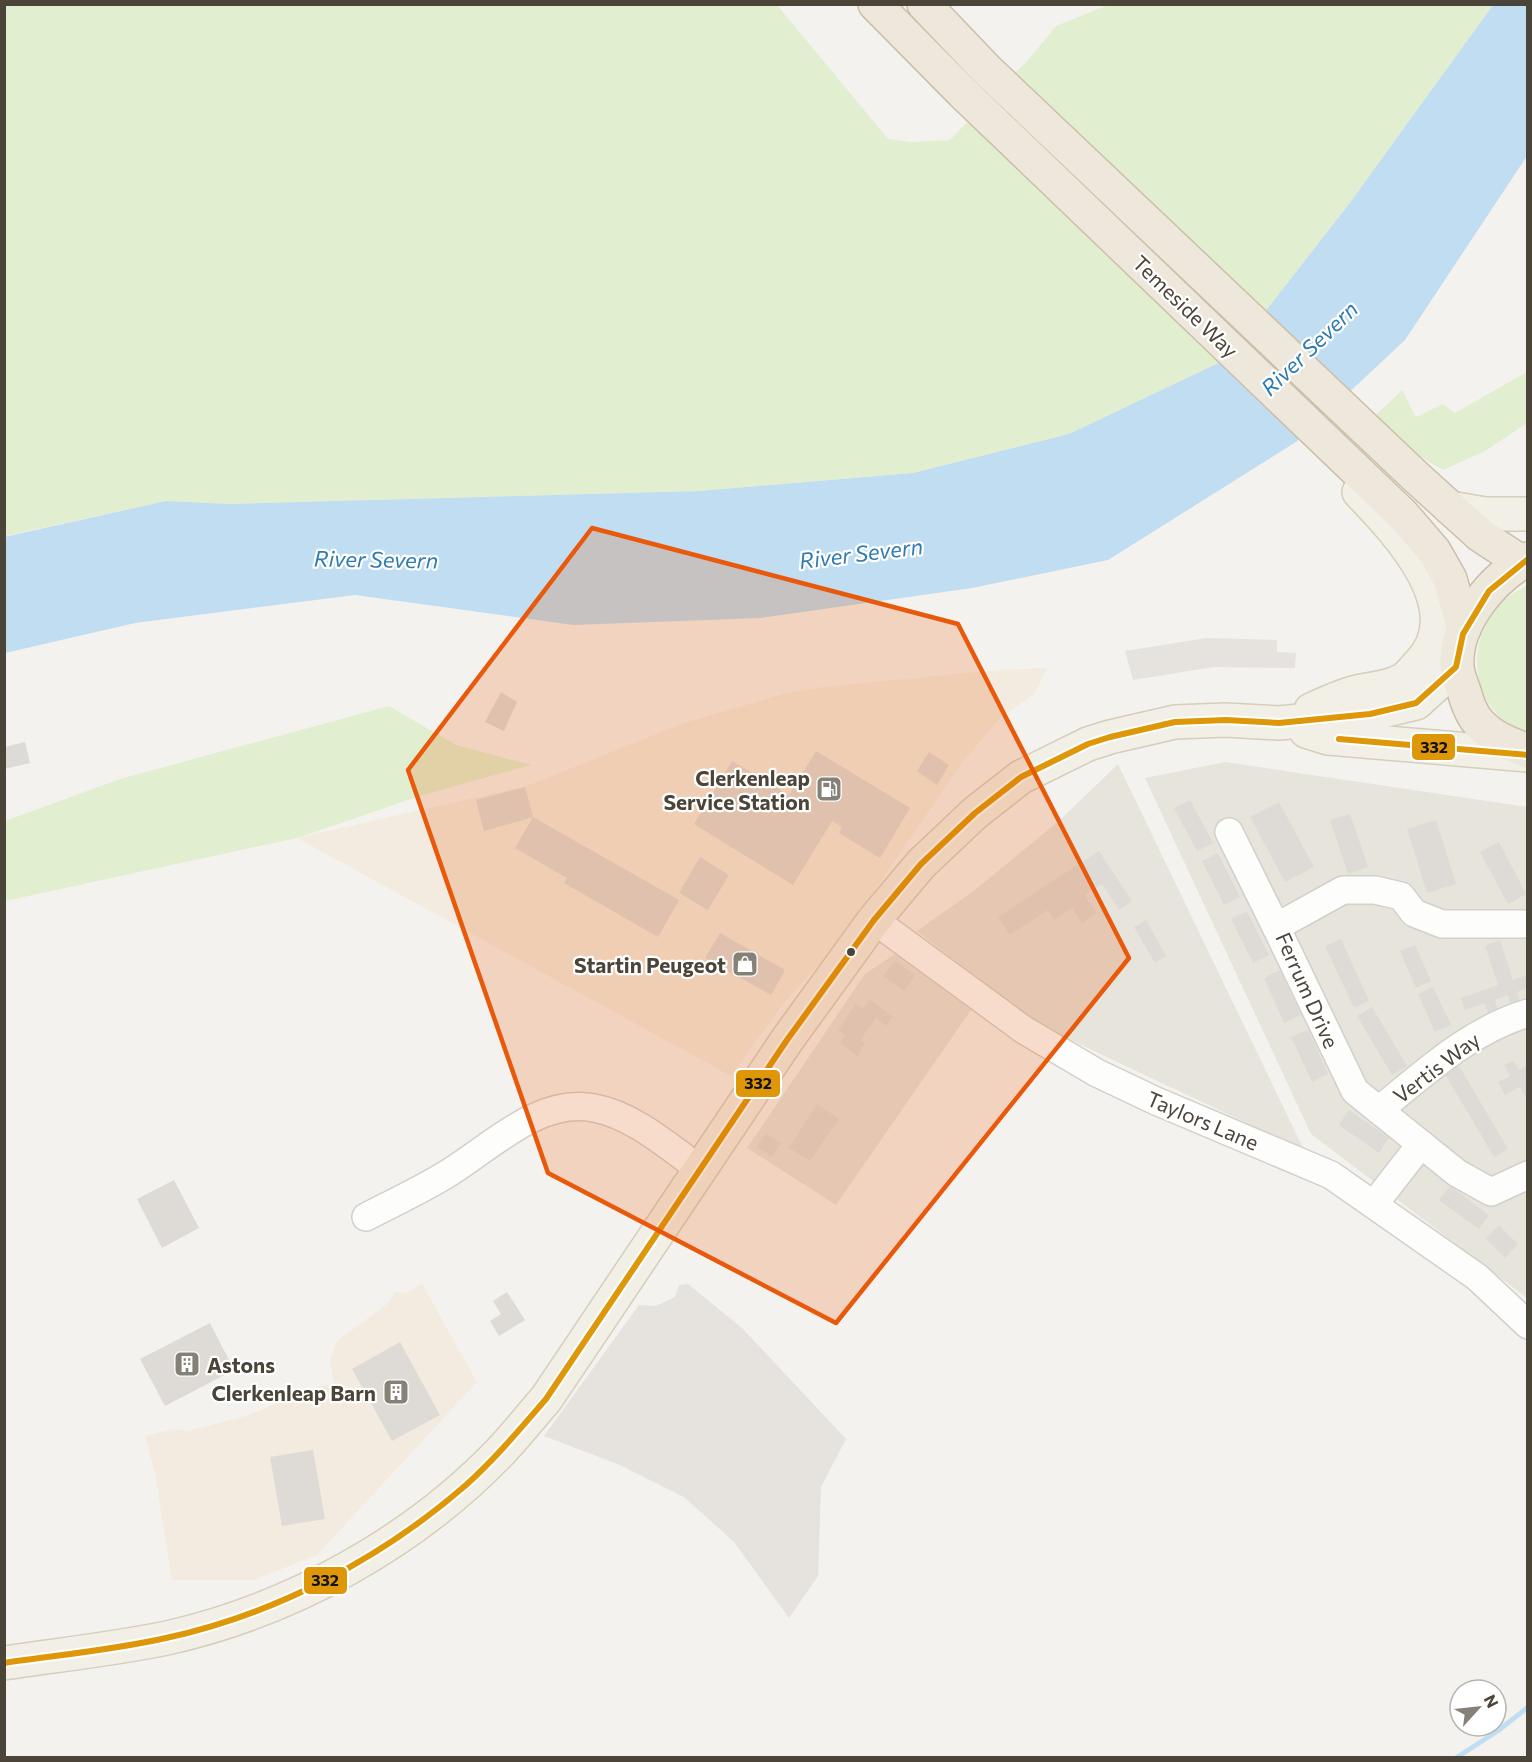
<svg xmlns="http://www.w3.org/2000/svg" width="1532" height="1762" viewBox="0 0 1532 1762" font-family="Commissioner,sans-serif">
<rect width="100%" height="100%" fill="#f4f2ee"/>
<g fill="#e7e4dc">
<path d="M1225,762l302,45v491l-216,-164 -166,-356z"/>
<path d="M1118,764l186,386 -246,-116 -49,-31 -92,-72 58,-41 85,-70z"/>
<path d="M895,954l76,56 -135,195 -89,-57 118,-174z"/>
</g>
<g fill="#f3ebdf">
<path d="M1047,668l-13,26 -36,26 -37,44 -123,180 -56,61 -51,71 -434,-238 230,-52 157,-63 103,-30 36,-6 175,-17z"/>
<path d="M422,1284l55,98 -160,173 -63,25h-82l-17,-107 -10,-37 29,-7 13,2 59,-15 69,-29 19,-4 -4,-23 7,-19 50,-37 8,-12 11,1z"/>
</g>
<path fill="#e6e2de" d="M688,1284l54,44 104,111 -25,48 -3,89 -29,42 -55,-76 -50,-45 -64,-32 -76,-29 95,-131 17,1 19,-9 4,-12z"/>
<g fill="#e1eecf">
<path d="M4,5h773l111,134 23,3 39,-2 79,-81 27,-33 52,-21h385l-144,199 -120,154 -160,76 -156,39 -214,18 -469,13 -64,-3 -161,35z"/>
<path d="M1527,372v51l-42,28 -42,19 -24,-14 -47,-37 30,-29 14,27 27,-13 12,9z"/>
<path d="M1527,586v150c-11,-7 -21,-12 -30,-22 -37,-40 -20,-108 30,-128z"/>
<path d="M389,706l67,39 75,20 -108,30 -126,43 -292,63v-80l115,-42z"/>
</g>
<path fill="#e6e3df" d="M1206,638l71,2v12l19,1 -1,15 -81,-1 -81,13 -8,-29z"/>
<path fill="#c0ddf1" d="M1493,5h34v151l-122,184 -109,102 -188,118 -136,28 -211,30 -188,7 -218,-30 -220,28 -130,30 -1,-116 162,-36 64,3 469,-13 214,-18 156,-39 160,-76 120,-154z"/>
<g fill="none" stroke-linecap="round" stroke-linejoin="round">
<path stroke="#c0ddf1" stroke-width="5" d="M1456,1758l43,-28 29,-23"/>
</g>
<g fill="#dedbd6">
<path d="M501,692l16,10 -13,29 -19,-9z"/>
<path d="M25,742l5,21 -26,6v-22z"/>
<path d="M816,751l94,57 -30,50 -41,-25 3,-6 -10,-6 -39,64 -99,-61 38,-63 57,34z"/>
<path d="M929,752l20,13 -12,20 -20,-14z"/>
<path d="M525,787l8,30 146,83 -21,37 -94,-54 3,-5 -52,-30 18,-31 -49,14 -8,-31z"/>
<path d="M1190,800l23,43 -16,8 -23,-43z"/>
<path d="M1279,802l35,65 -29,15 -35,-65z"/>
<path d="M1350,814l18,53 -20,7 -18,-54z"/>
<path d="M1436,820l20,64 -29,9 -20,-64z"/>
<path d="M1499,842l27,52 -18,10 -28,-52z"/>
<path d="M1099,851l33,50 -13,9 -17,-26 -17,11 12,18 -15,10 -10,-15 -18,12 -6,-10 -38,25 -12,-18z"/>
<path d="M1218,853l22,44 -16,8 -22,-44z"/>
<path d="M700,857l29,18 -21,35 -29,-17z"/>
<path d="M1247,911l22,44 -16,8 -22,-44z"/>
<path d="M1146,920l20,36 -11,7 -21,-36z"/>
<path d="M720,933l65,37 -14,25 -66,-37z"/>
<path d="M1341,939l28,62 -15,7 -29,-62z"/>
<path d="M1500,940l13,40 14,-5v13l-10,4 4,11 -10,3 -3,-11 -13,5 3,11 -9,4 -4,-12 -20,7 -4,-12 37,-13 -13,-39z"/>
<path d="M1415,945l16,36 -15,7 -16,-37z"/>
<path d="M895,961l20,14 -11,16 -21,-15z"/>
<path d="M1280,970l21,45 -17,8 -20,-45z"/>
<path d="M1433,987l18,38 -16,7 -17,-38z"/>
<path d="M870,1000l23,17 -7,9 -10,-8 -15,21 4,4 -8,13 -17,-13 5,-8 -7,-5 18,-26 7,5z"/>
<path d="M1372,1007l35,59 -15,9 -35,-59z"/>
<path d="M1308,1030l20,44 -16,8 -21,-45z"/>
<path d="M1513,1061l6,9 8,-5v35l-7,-13 -15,8 -7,-13 12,-6 -6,-11z"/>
<path d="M1459,1066l49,83 -14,8 -49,-83z"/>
<path d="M817,1104l22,15 -29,42 -21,-13z"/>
<path d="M1349,1110l40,28 -10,15 -40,-28z"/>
<path d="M766,1134l15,9 -9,14 -16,-10z"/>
<path d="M174,1180l25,48 -37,20 -25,-49z"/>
<path d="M1450,1186l39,29 -10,14 -40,-29z"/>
<path d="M1499,1225l19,19 -13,14 -19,-19z"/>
<path d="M507,1292l18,28 -26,16 -9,-15 11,-7 -8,-13z"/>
<path d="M210,1323l24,47 -69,36 -25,-47z"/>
<path d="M400,1342l40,73 -48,26 -40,-72z"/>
<path d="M313,1450l12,69 -43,7 -12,-69z"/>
</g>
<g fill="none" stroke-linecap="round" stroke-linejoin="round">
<g stroke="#d2d0cb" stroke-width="30">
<g id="minor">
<path d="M1229,832l47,95"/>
<path d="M874,920l150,110 73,43 59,28 175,74 146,102 51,48"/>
<path d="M1528,924h-86l-28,-11 -13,-17 -26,-6h-32l-67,37 79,164 102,82 34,19 37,-17"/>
<path d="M1379,1110c47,-38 90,-79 149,-97"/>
<path d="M1375,1203l46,-59"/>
<path d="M366,1217c27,-14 55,-27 81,-43 43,-26 92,-77 147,-66 39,7 75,39 107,62"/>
</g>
</g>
<g stroke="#d6cebb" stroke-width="36">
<g id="major">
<path d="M1450,508l35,6h43"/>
<path d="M1311,710c13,-6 26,-12 39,-16 18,-6 35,-4 53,-14 6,-4 11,-11 16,-16 53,-55 -22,-132 -60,-172"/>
<path d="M1306,731l22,7 200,17"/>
<path d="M4,1663c54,-8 110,-14 163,-25 124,-28 246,-95 334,-187 16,-17 30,-35 45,-52l241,-359 87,-120 47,-56 54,-51 46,-36 67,-33 22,-7 65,-15 51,-2 53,3 91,-9 46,-11 40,-36"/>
</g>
</g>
<g stroke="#ccbfa9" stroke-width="36">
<g id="highway">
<path d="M875,4l88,89 440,422 31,36 16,28 14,50"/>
<path d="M924,4l62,65 429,407 65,59 41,27"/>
<path d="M1528,559c-36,19 -73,64 -71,106 0,8 4,18 7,26 3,11 8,25 16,33 13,14 30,20 48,27"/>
</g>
</g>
<use href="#minor" stroke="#fdfdfc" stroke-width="27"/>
<use href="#major" stroke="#f2efe6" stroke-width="33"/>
<use href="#highway" stroke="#ede8db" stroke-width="33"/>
<g stroke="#fff" stroke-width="10">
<g id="bus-1">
<path d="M1339,739l189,16"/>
<path d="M4,1663c54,-8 109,-13 162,-25 110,-24 215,-79 300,-153 29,-26 54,-56 80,-86l241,-359 87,-120 47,-56 54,-51 46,-36 67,-33 22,-7 65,-15 51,-2 53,3 91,-9 46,-11 40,-36 7,-33 26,-43 39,-32"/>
</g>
</g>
<use href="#bus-1" stroke="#dd9709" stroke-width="6"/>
</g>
<path fill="#e8590c" fill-opacity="0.2" stroke="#e8590c" stroke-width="4.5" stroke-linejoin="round" d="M592,528l366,96 171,334 -293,365 -288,-150 -140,-403z"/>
<defs>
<g id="fuel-square" transform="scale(1.35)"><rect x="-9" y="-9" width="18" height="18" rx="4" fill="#868178" stroke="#fff"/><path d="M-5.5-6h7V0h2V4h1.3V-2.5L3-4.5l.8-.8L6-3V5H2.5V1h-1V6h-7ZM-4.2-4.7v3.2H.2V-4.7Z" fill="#fff"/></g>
<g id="shop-square" transform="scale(1.35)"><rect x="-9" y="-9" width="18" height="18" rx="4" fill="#868178" stroke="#fff"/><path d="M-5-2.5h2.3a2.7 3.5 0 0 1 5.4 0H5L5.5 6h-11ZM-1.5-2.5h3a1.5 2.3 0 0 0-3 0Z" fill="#fff"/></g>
<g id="building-square" transform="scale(1.35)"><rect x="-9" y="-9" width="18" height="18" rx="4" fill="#868178" stroke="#fff"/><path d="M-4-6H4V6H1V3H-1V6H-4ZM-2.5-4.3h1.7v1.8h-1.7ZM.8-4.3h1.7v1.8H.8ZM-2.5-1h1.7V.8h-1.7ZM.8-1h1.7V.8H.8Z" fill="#fff"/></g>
</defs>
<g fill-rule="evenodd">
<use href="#fuel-square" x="829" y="789"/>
<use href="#shop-square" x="745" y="964"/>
<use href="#building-square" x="187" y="1364"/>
<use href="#building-square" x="396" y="1392"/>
</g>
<circle fill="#4b4439" stroke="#fff" stroke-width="2" cx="851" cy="952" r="5"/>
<g text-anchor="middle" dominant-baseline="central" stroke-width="4.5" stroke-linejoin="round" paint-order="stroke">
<g font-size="21" fill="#4b4439" stroke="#fff">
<text transform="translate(1186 306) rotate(44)">Temeside Way</text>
<text transform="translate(1308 990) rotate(66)">Ferrum Drive</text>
<text transform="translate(1436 1067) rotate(-37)">Vertis Way</text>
<text transform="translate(1203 1120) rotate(23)">Taylors Lane</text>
</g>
<g font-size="21" font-weight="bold" fill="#4b4439" stroke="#fff" text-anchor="end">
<text x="810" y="777">Clerkenleap<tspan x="810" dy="24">Service Station</tspan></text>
<text x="726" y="964">Startin Peugeot</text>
<text x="207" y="1364" text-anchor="start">Astons</text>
<text x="376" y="1392">Clerkenleap Barn</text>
</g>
<g font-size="22" font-style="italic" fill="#2e7ab2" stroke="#fff">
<text transform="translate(1309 348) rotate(-44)">River Severn</text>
<text transform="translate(861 553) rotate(-7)">River Severn</text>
<text transform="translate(376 559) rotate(1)">River Severn</text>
</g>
</g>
<g stroke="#fff" stroke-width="2">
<rect x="1411" y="733" width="45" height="28" rx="6" fill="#dd9709"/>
<rect x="735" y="1069" width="46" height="29" rx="6" fill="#dd9709"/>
<rect x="303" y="1566" width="45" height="29" rx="6" fill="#dd9709"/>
</g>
<g font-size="16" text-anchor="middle" font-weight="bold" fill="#111">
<text x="1434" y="753">332</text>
<text x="758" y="1089">332</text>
<text x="325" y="1586">332</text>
</g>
<rect width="1532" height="1762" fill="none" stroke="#4b4439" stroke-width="12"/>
<g transform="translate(1478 1708) rotate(63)"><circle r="28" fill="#ffffff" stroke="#b7b4b0" stroke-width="1.5"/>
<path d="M0-4.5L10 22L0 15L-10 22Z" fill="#868178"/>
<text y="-9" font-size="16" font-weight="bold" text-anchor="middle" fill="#4b4439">N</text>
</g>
</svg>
